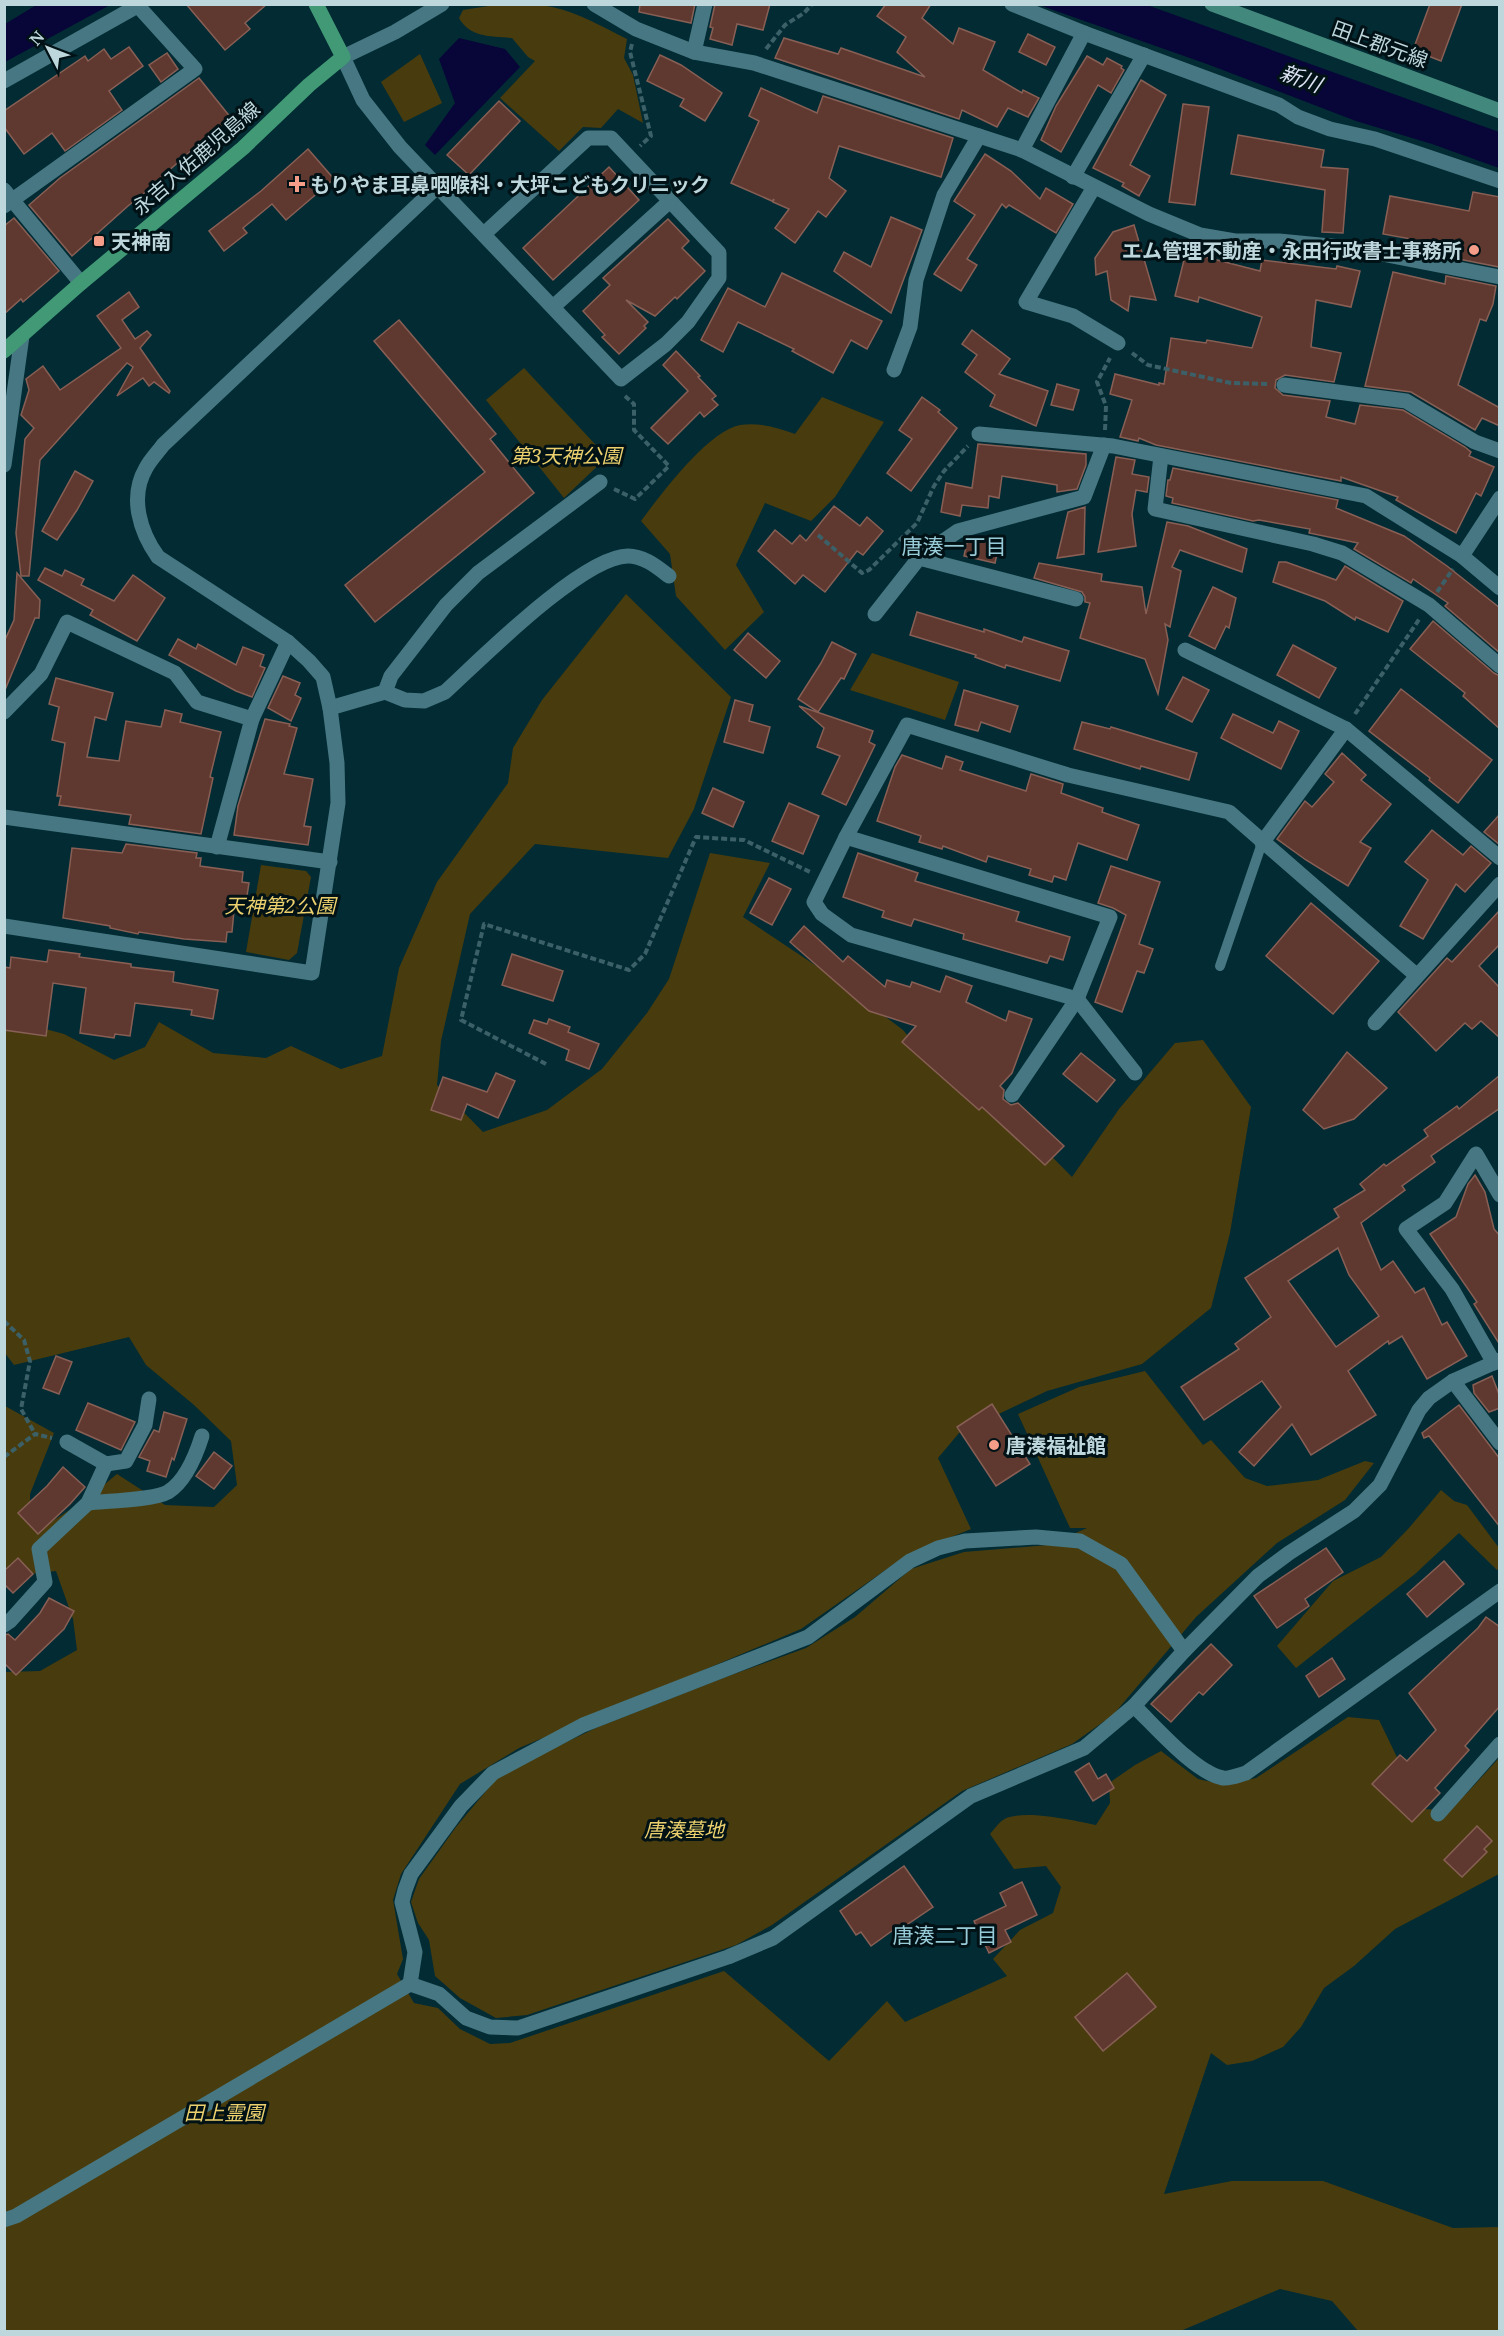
<svg xmlns="http://www.w3.org/2000/svg" width="1504" height="2336" viewBox="0 0 1504 2336" font-family="'Noto Serif','Noto Sans JP',serif">
<rect width="100%" height="100%" fill="#022b33"/>
<g fill="#483c0e">
<path d="M495,5c19,0 39,-2 57,2 27,6 51,20 75,32l-3,19 9,17 10,48 -25,-14 -17,19 -18,-1 -24,24 -59,-53 35,-37 -7,-4 -16,-19c-21,-2 -42,0 -53,-20l4,-8z"/>
<path d="M420,54l22,49 -38,19 -23,-40z"/>
<path d="M524,368l83,89 -43,41 -78,-98z"/>
<path d="M822,397l62,25 -49,75 -24,24 -46,-18 -29,62 28,47 -39,38 -49,-54 -6,-42 -29,-33c20,-27 67,-90 99,-96 19,-3 38,3 55,9z"/>
<path d="M626,594l105,103 -37,112 -26,49 -133,-14 -65,70 -29,127 -4,44 46,47 64,-22 55,-41 45,-56 22,-34 41,-126 60,10 -27,54 87,58 73,55 34,40 63,34 72,73 47,-68 56,-66 28,-3 48,67 -21,126 -19,75 -69,56 -95,27 -88,42 -21,25 33,71 -64,26 -106,74 -282,119 -59,36 -59,90 -8,26 10,59 -6,15 17,29 24,5 22,21 30,15 20,-1 214,-72 105,90 58,-60 18,21 102,-46 -14,-17 27,-29 33,-17 8,-26 -15,-21 -32,3 -24,-35c4,-4 8,-11 13,-14 18,-12 73,1 93,5l14,-22 -1,-20 26,-18 26,-14 37,28 27,6 31,-7 92,-61 31,3 43,89 24,1 21,-17 32,-35v116l-104,55 -41,37 -30,22 -23,39 -18,20 -31,14 -25,4 -16,-12 -47,141 68,-13h91l130,47 46,-1v104h-141l-26,-30 -52,-12 -102,43 -1173,-1v-659l35,-1 37,-21 -4,-31 -17,-48 -51,6v-171l49,27 -24,61v28l18,2 40,-26 29,-24 48,31 49,2 23,-22 -6,-44 -37,-36 -48,-40 -17,-28 -115,28 -9,-12 -1,-335 60,16 50,26 31,-13 14,-25 54,31 53,5 25,-12 50,23 41,-13 17,-88 38,-86 71,-99 5,-35 29,-48z"/>
<path d="M872,653l87,29 -14,38 -95,-30z"/>
<path d="M261,865l45,6 5,6 -14,76 -8,7 -43,-8z"/>
<path d="M1145,1371l58,74 8,-5 34,38 22,8 51,-6 47,-19 9,2 -29,37 -68,43 -81,74 -83,98 -41,29 -110,47 -190,134 -36,20 -209,70 -31,3 -36,-20 -25,-22 -6,-36 -11,-17 -7,-21 8,-23 37,-52 41,-49 55,-29 46,-22 125,-49 83,-30 49,-31 56,-48 53,-17 84,-7 39,-17h-17l-52,-114 61,-27z"/>
<path d="M1441,1490l13,11 13,4 32,43v20l-2,2 -38,-37 -44,41 -119,94 -19,-22 56,-65 48,-24 28,-29z"/>
</g>
<g fill="#080538">
<path d="M38,4h72v1l-105,57v-38z"/>
<path d="M1039,5h108l352,127v36l-67,-24 -76,-23 -149,-57z"/>
<path d="M459,38l46,11 15,18 -85,88 -10,-10 30,-42 -16,-44z"/>
</g>
<g fill="#5f3930" stroke="#885f55" stroke-width="1.5" fill-rule="evenodd">
<path d="M186,4h81l-22,19 5,6 -25,21z"/>
<path d="M640,4h55l-4,19 -52,-11z"/>
<path d="M715,4h55l-7,26 -26,-6 -5,21 -22,-6 3,-11 -3,-1z"/>
<path d="M886,4h45l-9,14 31,26 6,-16 36,14 -12,28 39,23 1,-3 16,8 -11,19 -20,-9 -11,19 -35,-17 -3,9 -184,-61 9,-20 54,16 3,-6 84,29 -28,-25 9,-15 -29,-21z"/>
<path d="M1430,4h32l-21,57 -28,-11z"/>
<path d="M1028,34l27,13 -9,18 -27,-13z"/>
<path d="M129,47l14,19 -34,25 13,19 -57,41 -13,-18 -28,21 -20,-27v-16l81,-55 3,5 16,-12 7,10z"/>
<path d="M167,53l11,16 -17,13 -12,-17z"/>
<path d="M660,55l21,10 41,28 -17,28 -25,-15 4,-7 -37,-18z"/>
<path d="M1087,56l16,9 4,-7 15,8 -1,2 3,2 -13,23 -13,-8 -37,67 -20,-12 15,-34z"/>
<path d="M199,78l32,40 -46,38 -21,19 2,1 -38,30 -56,50 -43,-51 31,-27z"/>
<path d="M1141,80l25,15 -36,70 20,11 -11,20 -17,-10 2,-3 -31,-15z"/>
<path d="M761,88l56,25 6,-17 130,42 -12,39 -102,-31 -10,32 17,13 -20,26 -8,-6 -23,32 -20,-15 14,-19 -16,-7 1,-3 -2,2 -41,-18 28,-62 -10,-5z"/>
<path d="M499,101l21,20 -51,54 -22,-20z"/>
<path d="M1183,104l26,3 -14,98 -26,-3z"/>
<path d="M1238,135l86,15 -3,17 27,2 -5,64 -21,-1 3,-42 -94,-16z"/>
<path d="M308,149l26,30 -48,41 -14,-16 -29,24 4,5 -23,18 -15,-20 52,-40z"/>
<path d="M985,154l26,17 29,28 6,-11 27,16 -17,29 -47,-28 -3,3 -4,-4 -35,55 10,6 -16,26 -27,-17 41,-59 -21,-14z"/>
<path d="M609,167l30,33 -86,80 -30,-32z"/>
<path d="M1473,192l27,5 -1,70 -51,-10 2,-11 -67,-12 7,-38 79,15z"/>
<path d="M891,217l31,13 -31,83 -57,-42 10,-19 27,15z"/>
<path d="M14,218l45,53 -36,31 -2,-3 -17,15v-88z"/>
<path d="M668,219l21,22 -7,7 23,23 -28,28 -2,-2 -20,19 -29,-16 22,22 -4,4 2,2 -27,26 -17,-17 3,-2 -22,-24 27,-26 -7,-7z"/>
<path d="M1134,225l22,75 -26,-4 -2,15 -17,-11 -4,-29 -11,4 -1,-17 18,-26z"/>
<path d="M1186,252l74,19 2,-11 74,9 1,-3 23,5 -9,36 -35,-7 -5,47 30,6 -7,29 -49,-7 -9,5 -1,8 8,7 47,6 -4,16 29,7 5,-19 43,5 62,37 6,5 -2,4 25,11 -13,29 -5,-3 -20,40 -60,-33 2,-3 -57,-20v4l-185,-36 -17,-7 -1,3 -18,-4 12,-37 -22,-6 5,-20 44,11v-2l5,1 7,-46 35,5 1,-3 45,8 10,-31 -63,-20 -1,5 -23,-6z"/>
<path d="M1393,272l52,12 1,-8 50,10 -3,18 -7,17 -6,-2 -22,66 42,23v18l-18,-8 -7,12 -64,-38 -46,-6z"/>
<path d="M782,273l100,48 -15,28 -16,-9 -18,33 -41,-22 2,-2 -56,-27 -15,30 -22,-12 27,-52 37,19z"/>
<path d="M129,292l10,15 -17,13 13,19 12,-8 4,4 -11,13 30,43 -1,2 -15,-11 -5,4 -6,-8 -26,18 16,-29 -6,-4 -87,97 -11,116h-8l-5,-43 9,-94 9,-11 -13,-13 8,-25 -3,-11 17,-13 17,24 61,-42 -24,-32z"/>
<path d="M399,320l97,114 -6,5 44,54 -159,129 -30,-37 140,-113 -111,-131z"/>
<path d="M972,330l38,29 -11,15 49,17 -12,35 -46,-20 5,-11 -30,-23 12,-17 -15,-11z"/>
<path d="M676,351l24,25 -2,1 18,19 -4,3 6,6 -14,12 -4,-5 -32,32 -17,-16 37,-37 -25,-26z"/>
<path d="M1057,384l22,6 -6,20 -22,-5z"/>
<path d="M922,397l18,13 -2,2 19,16 -46,63 -24,-18 25,-34 -13,-9z"/>
<path d="M978,444l108,10v11l-9,24 -20,3v-7l-55,-9 -3,22 -10,-2 -1,12 -26,-3 -2,11 -19,-4 5,-29 26,5z"/>
<path d="M1116,457l19,3 -3,14 17,3 -2,15 -11,-2 -4,24 4,32 -38,6z"/>
<path d="M1173,468l165,32 -2,8 68,28 43,30 53,42v45l-55,-47 3,-3 -35,-24 -2,4 -57,-34 4,-6 -49,-10 1,-4 -51,-9 -6,1 -81,-18 1,-5 -7,-2 2,-16h2z"/>
<path d="M75,471l18,10 -16,29 -20,30 -15,-9z"/>
<path d="M834,506l26,20 7,-9 16,14 -20,24 -6,-4 -32,41 -22,-17 -8,9 -37,-33 17,-21 17,14 8,-9 6,6z"/>
<path d="M1085,507l-1,47 -27,4 11,-46z"/>
<path d="M1167,522l21,4 59,23 -5,23 -62,-22 -8,17 9,4 -11,56 -5,-3 3,16 -10,54 -13,-35 -65,-21 10,-35 -5,-1v-5l-3,-5 -48,-14 5,-15 63,11 -1,7 41,6 4,27z"/>
<path d="M968,538l31,7 -4,18 -31,-7z"/>
<path d="M1279,562h7l50,18 9,-14 58,35 -15,31 -32,-15 -1,3 -30,-19 -52,-19z"/>
<path d="M45,568l17,8 3,-6 19,9 -3,6 33,16 19,-26 32,23 -28,43 -47,-26 3,-5 -55,-30z"/>
<path d="M17,573l23,27 -1,18h-4l-30,72 -1,-48 10,-22z"/>
<path d="M1213,587l23,11 -7,30 -3,-2 -11,23 -26,-13z"/>
<path d="M917,612l67,20v-3l38,13 2,-5 45,14 -9,30 -54,-16 -1,3 -30,-11 1,-2 -66,-20z"/>
<path d="M1433,621l61,52 6,3v53l-37,-33 2,-3 -55,-44z"/>
<path d="M748,633l32,28 -14,17 -32,-28z"/>
<path d="M178,639l18,10 2,-5 38,21 7,-18 21,8 -4,11 5,2 -13,29 -16,-6 -67,-36z"/>
<path d="M832,642l24,12 -12,25 -3,-1 -23,34 -20,-13 23,-36z"/>
<path d="M1293,645l43,23 -17,30 -42,-23z"/>
<path d="M283,676l17,7 -5,12 6,3 -10,23 -23,-13z"/>
<path d="M1183,677l26,13 -17,32 -26,-13z"/>
<path d="M56,678l57,15 -7,27 -11,-3 -8,40 32,4 7,-40 35,6 4,-17 17,4 -2,8 41,10 -11,45 3,1 -12,56 -72,-10 2,-9 -72,-10 2,-9h-4l8,-53 -13,-3 7,-33 -10,-3z"/>
<path d="M1401,689l91,71 -34,43 -29,-23 1,-2 -61,-47z"/>
<path d="M964,690l54,16 -8,26 -29,-10 -3,9 -23,-6z"/>
<path d="M735,700l18,5 -4,16 21,6 -7,26 -39,-11z"/>
<path d="M799,706l74,25 -4,11 6,3 -29,60 -24,-11 18,-38 -23,-9 7,-19z"/>
<path d="M1233,714l40,19 6,-12 20,10 -18,38 -60,-31z"/>
<path d="M265,719l25,5 -1,2 8,2 -13,46 29,5 -9,47 7,1 -3,18 -74,-10 4,-29z"/>
<path d="M1082,722l28,7 1,-2 86,26 -8,27 -48,-14 -1,3 -66,-20z"/>
<path d="M1342,753l24,22 -5,5 30,24 -31,38 11,6 -23,38 -42,-26 -29,-21 28,-38 7,6 22,-25 -9,-8z"/>
<path d="M902,755l40,14 4,-13 17,6 -3,8 66,21 5,-17 32,10 -2,9 42,15 -1,4 37,13 -12,35 -49,-17 -12,37 -12,-4 -2,6 -23,-7 2,-6 -43,-13 -2,6 -43,-16 -1,3 -23,-7 2,-6 -44,-15 18,-54z"/>
<path d="M713,788l31,14 -11,25 -31,-14z"/>
<path d="M789,803l30,13 -16,38 -31,-13z"/>
<path d="M1500,814v31l-16,-13z"/>
<path d="M1432,830l31,25 8,-9 20,17 -26,29 -9,-8 -33,55 -23,-13 28,-46 -23,-18z"/>
<path d="M126,844l71,9 -1,5h5l-1,8 43,6 -1,10 7,1 -3,19 -11,-2 -3,32h-5l-1,10 -42,-3 -45,-7 -1,2 -28,-6v-2l-47,-8 9,-70 50,5z"/>
<path d="M858,853l60,20 -3,8 104,31 -3,9 54,16 -7,23 -13,-4 -3,7 -84,-24 1,-5 -50,-15 -3,7 -29,-9 2,-6 -41,-14z"/>
<path d="M1111,866l49,16 -21,62 14,5 -9,24 -7,-2 -15,41 -27,-10 31,-87 -13,-7 -15,-5z"/>
<path d="M769,878l22,11 -19,36 -22,-12z"/>
<path d="M1311,903l68,58 -46,53 -67,-58z"/>
<path d="M1500,910v34l-21,22 21,22v50l-19,-17 -9,8 -7,-6 -29,28 -38,-39 49,-54 5,4z"/>
<path d="M804,926l39,36 5,-6 37,31 2,-7 23,7 2,-5 28,10 6,-16 26,10 -6,16 40,19 3,-10 23,8 -20,54 -12,13 4,4 -1,9 8,6 7,-2 46,43 -19,19 -63,-58 -3,3 -77,-68 14,-16 -47,-15 -79,-69z"/>
<path d="M49,950l31,4 -1,3 52,7v3l43,5 -1,10 45,8 -5,29 -22,-4 1,-5 -57,-7 -5,33 -15,-2 -1,4 -34,-5 6,-45 -33,-5 -7,53 -42,-6v-63l6,1 1,-11 36,5z"/>
<path d="M512,954l51,17 -10,30 -51,-16z"/>
<path d="M549,1019l21,8 -2,5 31,12 -10,25 -23,-9 3,-10 -40,-17 5,-13 13,4z"/>
<path d="M1347,1052l40,36 -33,31 -30,10 -21,-19z"/>
<path d="M1081,1053l34,27 -18,22 -34,-28z"/>
<path d="M496,1073l19,8 -17,37 -31,-14 -6,16 -30,-10 12,-33 44,15z"/>
<path d="M1500,1075v33l-69,48 4,6 -33,24 3,4 -44,33 20,47 12,-9 22,32 9,-5 18,37 5,-3 20,34 -40,23 -25,-43 -13,8 -1,-3 -40,30 28,44 -65,40 -19,-31 -38,42 -15,-14 42,-45 -19,-26 -58,39 -23,-33 58,-38 -4,-5 36,-27 -26,-39 94,-61 -5,-8 31,-19 -5,-6 24,-20 2,2 42,-30 -4,-6 33,-24 2,3zM1338,1248l11,27 30,41 -43,31 -48,-66z"/>
<path d="M1475,1175l10,17 9,37 6,7v109l-26,-41 3,-2 -47,-68 26,-17 12,-33z"/>
<path d="M56,1356l16,6 -13,32 -16,-6z"/>
<path d="M1492,1376l8,21v11l-11,4 -15,-19 -1,-8z"/>
<path d="M88,1403l47,19 -14,28 -45,-20z"/>
<path d="M992,1404l38,60 -34,22 -39,-59z"/>
<path d="M1459,1405l41,54v68l-71,-91 -5,2 -2,-5z"/>
<path d="M164,1412l23,7 -13,41 -2,-2 -6,19 -19,-6 3,-10 -11,-4 15,-27 5,2z"/>
<path d="M214,1452l18,14 -18,23 -18,-13z"/>
<path d="M63,1467l22,20 -15,17 -32,30 -20,-21 29,-27z"/>
<path d="M1326,1548l17,24 -38,27 4,7 -32,22 -23,-32z"/>
<path d="M18,1558l15,16 -20,19 -9,-9v-13z"/>
<path d="M1444,1561l20,23 -37,33 -20,-23z"/>
<path d="M49,1598l25,13 -10,18 -48,46 -12,-12v-28l4,-1 7,6 25,-27z"/>
<path d="M1486,1617l14,10v79l-35,40 4,4 -34,38 5,5 -28,29 -40,-38 28,-29 7,6 29,-31 -27,-37 69,-65z"/>
<path d="M1211,1644l21,21 -29,30 -4,-3 -28,30 -20,-18z"/>
<path d="M1332,1658l13,21 -26,18 -13,-21z"/>
<path d="M1089,1763l9,16 8,-5 8,14 -21,13 -18,-29z"/>
<path d="M1477,1826l15,15 -8,8 3,3 -25,25 -18,-17z"/>
<path d="M904,1866l29,41 -28,19 -2,-3 -32,23 -10,-14 -5,3 -16,-24z"/>
<path d="M1022,1882l15,33 -32,15 6,12 -22,11 -15,-32 32,-15 -6,-13z"/>
<path d="M1127,1973l29,34 -53,44 -28,-34z"/>
</g>
<g fill="none" stroke-linecap="round" stroke-linejoin="round">
<g stroke="#3c6068" stroke-width="4" stroke-dasharray="6 3" stroke-linecap="butt">
<path d="M632,44l-2,8 21,84 -11,10"/>
<path d="M766,49l19,-24 19,-12 8,-9"/>
<path d="M1132,353l16,12 83,18 38,1"/>
<path d="M1105,430l1,-24 -9,-24 13,-24"/>
<path d="M614,489l21,10 34,-33 -35,-36v-26l-9,-8"/>
<path d="M818,535l44,38 7,-3 48,-47 17,-37 10,-15 24,-25"/>
<path d="M1437,592l16,-23"/>
<path d="M1355,714l65,-96"/>
<path d="M546,1064l-85,-44 23,-96 145,46 16,-16 51,-117 48,3 66,32"/>
<path d="M4,1321l20,19 6,21 -9,48 14,25"/>
<path d="M4,1457l31,-23 17,4"/>
</g>
<path stroke="#467782" stroke-width="10" d="M1220,966l42,-123"/>
<g stroke="#467782" stroke-width="15">
<path d="M442,4l-47,28 -52,25 20,43 37,47 221,232 45,-35 22,-22 31,-44v-25l-108,-115h-23l-104,96"/>
<path d="M594,4l42,25 58,23 60,11 268,87 127,64 51,21 35,6h44l72,7 149,29"/>
<path d="M1012,4l72,29 195,72 19,12 32,12 45,10 125,42"/>
<path d="M694,52l11,-48"/>
<path d="M4,81l137,-77"/>
<path d="M1022,150l62,-117"/>
<path d="M1073,177l71,-122"/>
<path d="M1094,187l-68,115 47,14 45,27"/>
<path d="M4,190l77,93"/>
<path d="M4,206l191,-137 -57,-63"/>
<path d="M553,307l117,-106"/>
<path d="M894,370l16,-43 6,-47 28,-85 35,-59"/>
<path d="M1284,385l122,16 69,41 25,9"/>
<path d="M979,434l134,12 253,50 96,60 38,32"/>
<path d="M1161,456l-6,53 158,35 29,9 87,52 71,61"/>
<path d="M4,465l18,-129"/>
<path d="M1462,556l38,-58"/>
<path d="M919,558l157,41"/>
<path d="M875,614l44,-56 39,-27 126,-34 20,-52"/>
<path d="M1185,650l161,79 154,129"/>
<path d="M385,692l6,-16 55,-71 32,-32 122,-91"/>
<path d="M330,708l55,-16 20,8 19,1 21,-9c35,-32 138,-136 183,-136 16,0 29,11 41,20"/>
<path d="M4,712l37,-38 26,-52 108,51 22,29 55,17"/>
<path d="M4,817l326,45"/>
<path d="M846,837l264,80 -33,82 -65,96"/>
<path d="M1262,843l84,-114"/>
<path d="M217,847l35,-128 36,-77"/>
<path d="M4,926l308,47 26,-170 -1,-40 -7,-55 -7,-31 -14,-16 -21,-19 -130,-85c-18,-25 -29,-60 -12,-89 4,-8 12,-16 17,-23l276,-260"/>
<path d="M1375,1023l125,-139"/>
<path d="M1135,1073l-58,-74 -226,-64 -29,-21 -8,-12 32,-65 61,-112 161,50 161,37 187,163"/>
<path d="M1494,1363l-42,-74 -46,-60 39,-26 31,-49 24,41"/>
<path d="M1453,1381l47,62"/>
<path d="M106,1464l20,-3 19,-36 4,-26"/>
<path d="M88,1503c18,-2 66,-3 80,-11 18,-11 28,-37 34,-56"/>
<path d="M4,1625l6,-4 35,-39 -6,-33 49,-46 18,-39 -39,-22"/>
<path d="M1134,1706c21,20 61,67 89,72 7,1 16,-3 23,-5l254,-182"/>
<path d="M1438,1814l62,-70"/>
<path d="M410,1984l5,-32 -13,-50 3,-12 6,-16 50,-68 32,-33 90,-48 225,-88 102,-76 28,-13 27,-7 71,-4 44,4 41,23 63,87"/>
<path d="M4,2220l12,-4 394,-232 29,10 27,24 24,9 28,1 210,-71 45,-19 198,-142 113,-48 50,-42 50,-55 74,-75 31,-23 65,-42 26,-26 39,-75 10,-12 24,-17 47,-21"/>
</g>
<path stroke="#43887c" stroke-width="15" d="M1212,4l288,107"/>
<path stroke="#419975" stroke-width="15" d="M4,351l77,-68 162,-135 66,-63 34,-28 -27,-53"/>
</g>
<g fill="#f49e89" stroke="#011216" stroke-width="2">
<path d="M294 175h6v6h6v6h-6v6h-6v-6h-6v-6h6z"/>
<rect x="93" y="235" width="12" height="12" rx="3"/>
<circle cx="1474" cy="250" r="6"/>
<circle cx="994" cy="1445" r="6"/>
</g>
<g text-anchor="middle" dominant-baseline="central" stroke-width="6" stroke-linejoin="round" paint-order="stroke">
<g font-size="20" fill="#bed7dd" stroke="#011216">
<text transform="translate(1380 44) rotate(20)">田上郡元線</text>
<text transform="translate(196 158) rotate(-41)">永吉入佐鹿児島線</text>
</g>
<g font-size="20" font-weight="bold" fill="#bed7dd" stroke="#011216" text-anchor="start">
<text x="310" y="184">もりやま耳鼻咽喉科・大坪こどもクリニック</text>
<text x="111" y="241">天神南</text>
<text x="1462" y="250" text-anchor="end">エム管理不動産・永田行政書士事務所</text>
<text x="1006" y="1445">唐湊福祉館</text>
</g>
<g font-size="20" font-style="italic" fill="#ebd06d" stroke="#011216">
<text x="566" y="455">第3天神公園</text>
<text x="280" y="905">天神第2公園</text>
<text x="684" y="1829">唐湊墓地</text>
<text x="224" y="2112">田上霊園</text>
</g>
<g font-size="21" font-style="italic" fill="#dde2f4" stroke="#011216">
<text transform="translate(1301 78) rotate(20)">新川</text>
</g>
<g font-size="21" fill="#98cbd8" stroke="#011216">
<text x="954" y="546">唐湊一丁目</text>
<text x="945" y="1935">唐湊二丁目</text>
</g>
</g>
<rect width="1504" height="2336" fill="none" stroke="#bed7dd" stroke-width="12"/>
<g transform="translate(48 48) rotate(312)" stroke="#011216" stroke-width="4.5" paint-order="stroke">
<path d="M0-4.5L10 22L0 15L-10 22Z" fill="#bed7dd"/>
<text y="-9" font-size="16" font-weight="bold" text-anchor="middle" fill="#bed7dd">N</text>
</g>
</svg>
